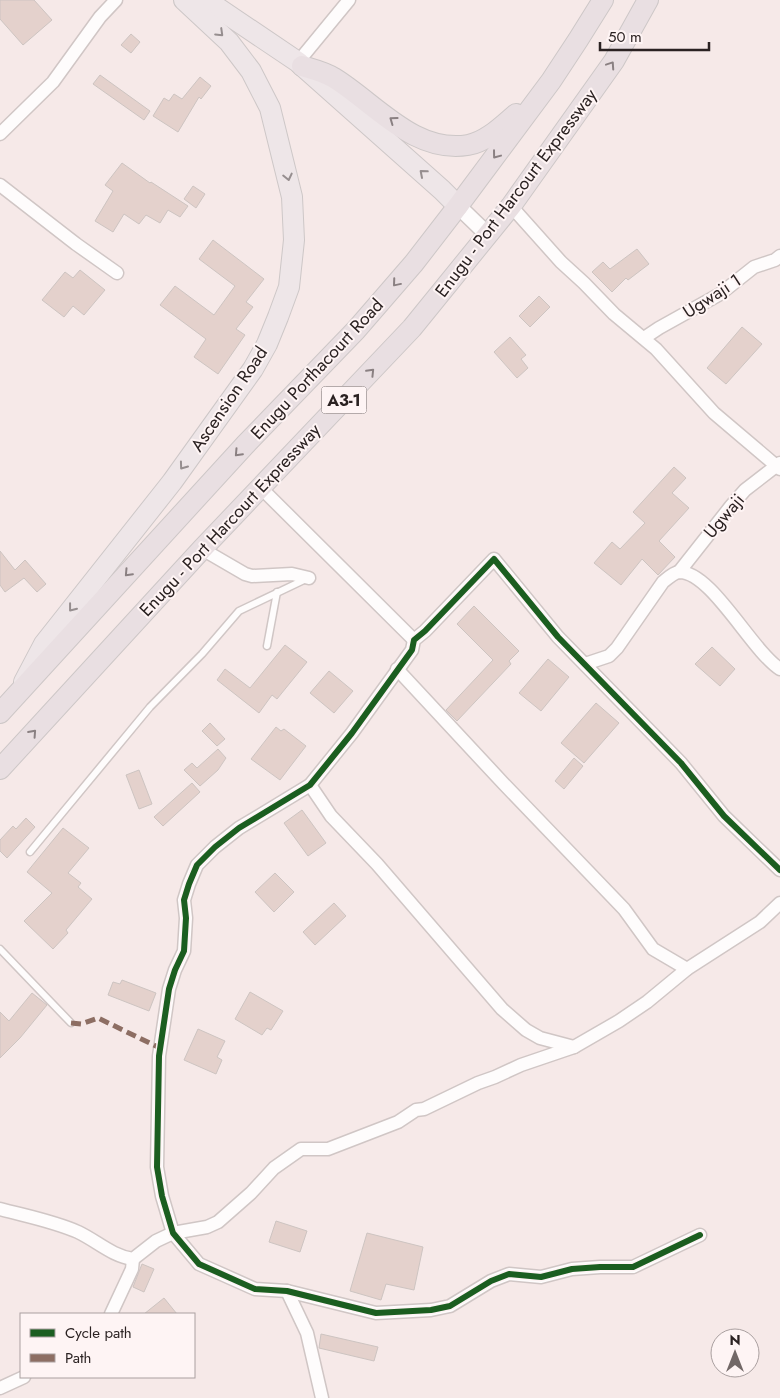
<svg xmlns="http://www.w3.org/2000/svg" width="780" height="1398" viewBox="0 0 780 1398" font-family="Jost,sans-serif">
<rect width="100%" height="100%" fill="#f6e9e8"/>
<g fill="#e4d1cc" stroke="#cdc4c1">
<path d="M0,0h34l18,20 -29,25 -23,-26z"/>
<path d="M131,34l9,8 -9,11 -10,-8z"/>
<path d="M100,75l50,36 -6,9 -51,-36z"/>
<path d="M200,77l11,9 -10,13 -2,-2 -21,35 -25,-16 11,-18 5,3 5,-7 8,5z"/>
<path d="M122,163l28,20 1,-1 37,24 -8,11 -12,-7 -8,13 -14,-8 -7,9 -15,-10 -11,18 -18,-11 18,-30 -8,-6z"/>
<path d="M193,186l12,8 -9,14 -12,-9z"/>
<path d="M213,240l51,39 -18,23 7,5 -17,22 9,6 -27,39 -24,-17 12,-18 -46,-34 15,-19 39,29 21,-29 -36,-27z"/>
<path d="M637,249l12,15 -21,16 -2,-2 -14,14 -20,-20 11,-10 7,7z"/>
<path d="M80,270l25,20 -21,25 -11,-9 -9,11 -22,-17 23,-28 8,6z"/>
<path d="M539,296l11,11 -20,20 -11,-11z"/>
<path d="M742,327l20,17 -36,40 -19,-16z"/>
<path d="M510,337l16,18 -5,4 7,9 -11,10 -23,-26z"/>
<path d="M674,467l12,11 -14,15 17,15 -30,33 16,16 -17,18 -16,-16 -21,26 -27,-22 18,-21 8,7 25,-26 -12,-11z"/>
<path d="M0,551l15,19 10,-10 21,24 -9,8 -13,-14 -19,14 -5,-7z"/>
<path d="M474,606l45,45 -10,10 2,3 -54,57 -11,-11 47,-50 -36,-36z"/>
<path d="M285,645l22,17 -30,37 -5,-4 -13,18 -42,-33 8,-11 25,19z"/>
<path d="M712,647l23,22 -15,17 -25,-22z"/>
<path d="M548,659l21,18 -28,34 -22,-18z"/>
<path d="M329,671l24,20 -19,22 -24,-20z"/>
<path d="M596,703l23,20 -35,40 -23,-20z"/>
<path d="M210,723l15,16 -8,7 -15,-15z"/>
<path d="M276,727l5,4 3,-2 22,17 -26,34 -29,-21z"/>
<path d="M218,749l8,9 -8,12 -18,16 -16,-16 8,-7 5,5z"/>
<path d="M574,758l9,8 -19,23 -9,-8z"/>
<path d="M139,770l13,34 -13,5 -13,-34z"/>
<path d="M192,783l8,9 -37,34 -9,-9z"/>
<path d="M302,810l24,33 -18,13 -24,-33z"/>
<path d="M26,818l9,9 -28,31 -7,-7v-11l13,-14 3,3z"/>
<path d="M63,828l26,20 -21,25 13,10 -3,4 14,12 -26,31 2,3 -15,16 -29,-28 28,-28 -25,-21z"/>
<path d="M275,873l19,19 -20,20 -19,-20z"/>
<path d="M334,903l12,13 -31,29 -12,-13z"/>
<path d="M122,980l34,13 -7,18 -41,-16 5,-13 7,2z"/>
<path d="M250,992l33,19 -12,19 -4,-2 -5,7 -27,-16z"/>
<path d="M32,993l15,12 -27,33 -20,20v-46l9,9z"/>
<path d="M198,1029l27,12 -8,16 5,3 -6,14 -32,-14z"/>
<path d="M276,1221l31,10 -7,21 -31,-10z"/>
<path d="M367,1233l56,14 -9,43 -28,-6 -5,16 -31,-9z"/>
<path d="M142,1264l12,5 -10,23 -11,-5z"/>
<path d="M164,1298l13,16h-33z"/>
<path d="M321,1334l57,13 -4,14 -55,-13z"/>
</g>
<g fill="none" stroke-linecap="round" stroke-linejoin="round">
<g stroke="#d0c6c5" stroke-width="9">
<g id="service">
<path d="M267,646l10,-54"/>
<path d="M30,852l120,-145 52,-53 37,-43 67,-32"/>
<path d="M0,949l71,74"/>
</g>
</g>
<g stroke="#d0c6c5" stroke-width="15">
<g id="minor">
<path d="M298,62l51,-62"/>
<path d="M0,134l53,-52 47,-65 16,-17"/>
<path d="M0,185l76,59 41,29"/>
<path d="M511,206l50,56 23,21 30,31 42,35 58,64 66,56"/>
<path d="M644,338l15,-10 61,-34 34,-27 21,-7 5,-4"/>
<path d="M260,487l154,153"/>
<path d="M202,549l43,25 7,2 40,-2 17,4"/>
<path d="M679,572l52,-66 14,-16 35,-27"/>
<path d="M585,664l24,-8 8,-8 46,-66c5,-4 10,-9 16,-10 32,-1 72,78 101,97"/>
<path d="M397,669l106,114 121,126 29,40 34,20"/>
<path d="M310,785l21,31 46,48 125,145 24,21 14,8 34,9"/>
<path d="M0,1209c26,7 53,12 78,23 19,9 34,24 55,27l23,-18 17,-8 34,-6 11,-5 33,-29 23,-25 27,-19h27l70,-27 18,-12 8,-1 54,-26 17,-6 26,-12 53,-18 45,-26 28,-19 40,-33 73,-47 20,-19"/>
<path d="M700,1235l-67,32h-33l-28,2 -31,8 -32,-3 -18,7 -41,25 -19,4 -55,3 -89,-22 -32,-2 -56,-25 -26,-31 -11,-37 -5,-29 2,-111 10,-67 6,-19 9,-19 2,-33 -2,-18 5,-16 8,-19 18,-18 24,-19 71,-43 42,-52 60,-83 2,-10 11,-9 69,-72 64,78 123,126 43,53 56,54"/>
<path d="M287,1291l20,42 15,65"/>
<path d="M111,1314l21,-45 1,-10"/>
<path d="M0,1388l24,-11"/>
</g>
</g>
<g stroke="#d0c6c5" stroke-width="18">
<path id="tertiary" d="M458,206l30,29"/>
</g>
<g stroke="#cdc7c7" stroke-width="22">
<g id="primary">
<path d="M206,0l92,62 144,128 16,16"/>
<path d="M24,682l20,-38 128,-162 81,-113 14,-25 11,-27 11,-30 5,-47 -2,-43 -22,-89 -19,-37 -22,-29 -45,-42"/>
</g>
</g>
<g stroke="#cdc7c7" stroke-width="22">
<g id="trunk">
<path d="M302,66c10,3 23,6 32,12 41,25 80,76 134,67 18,-3 34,-19 48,-31"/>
<path d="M0,713l245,-268 111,-115 58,-67 44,-57 93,-125 27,-41 25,-40"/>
<path d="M0,769l202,-220 210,-221 99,-122 103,-145 34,-61"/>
</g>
</g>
<use href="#service" stroke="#fefcfc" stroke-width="6"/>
<use href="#minor" stroke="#fefcfc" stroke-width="12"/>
<use href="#tertiary" stroke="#fefcfc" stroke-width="15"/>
<use href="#primary" stroke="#eee6e8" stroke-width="20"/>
<use href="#trunk" stroke="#e9dfe2" stroke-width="20"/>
<path stroke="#8d6e63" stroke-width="5" stroke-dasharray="10 5" stroke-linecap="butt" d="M71,1023l10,1 17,-6 62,30"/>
<g stroke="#fef4f4" stroke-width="9">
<path id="cycleway" d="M700,1235l-67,32h-33l-28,2 -31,8 -32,-3 -18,7 -41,25 -19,4 -55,3 -89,-22 -32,-2 -56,-25 -26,-31 -11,-37 -5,-29 2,-111 10,-67 6,-19 9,-19 2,-33 -2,-18 5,-16 8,-19 18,-18 24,-19 71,-43 42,-52 60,-83 2,-10 11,-9 69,-72 64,78 123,126 43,53 56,54"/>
</g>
<use href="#cycleway" stroke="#1b5e20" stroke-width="6"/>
</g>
<defs><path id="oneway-chevron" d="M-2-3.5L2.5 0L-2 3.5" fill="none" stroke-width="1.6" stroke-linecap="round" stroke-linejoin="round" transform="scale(1.25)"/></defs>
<g stroke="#968e8f">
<use href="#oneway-chevron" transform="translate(220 33) rotate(44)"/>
<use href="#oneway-chevron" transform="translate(423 173) rotate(-139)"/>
<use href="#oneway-chevron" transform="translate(288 177) rotate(77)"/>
<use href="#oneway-chevron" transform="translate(183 466) rotate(126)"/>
<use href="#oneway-chevron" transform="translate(72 608) rotate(128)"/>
</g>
<g stroke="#8a8082">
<use href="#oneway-chevron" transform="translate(611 65) rotate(-56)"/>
<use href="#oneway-chevron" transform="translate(393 120) rotate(-144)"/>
<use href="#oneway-chevron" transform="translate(496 155) rotate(127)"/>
<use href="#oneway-chevron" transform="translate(396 283) rotate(130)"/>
<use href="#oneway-chevron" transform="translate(371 372) rotate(-46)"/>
<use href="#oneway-chevron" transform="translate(238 453) rotate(133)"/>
<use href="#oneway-chevron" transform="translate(128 573) rotate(133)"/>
<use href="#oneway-chevron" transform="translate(33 733) rotate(-48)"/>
</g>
<g text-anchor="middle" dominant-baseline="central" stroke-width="4" stroke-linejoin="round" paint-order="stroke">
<rect fill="#fef4f4" stroke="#6a6161" stroke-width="1" x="321.5" y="386.5" width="45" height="27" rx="4"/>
<g font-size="16" font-weight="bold" fill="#2b2222">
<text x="344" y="400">A3-1</text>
</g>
<g font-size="18" fill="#2b2222" stroke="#fef4f4">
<text transform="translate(516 193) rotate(-53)">Enugu - Port Harcourt Expressway</text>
<text transform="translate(712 296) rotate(-33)">Ugwaji 1</text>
<text transform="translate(317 369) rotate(-47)">Enugu Porthacourt Road</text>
<text transform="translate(229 399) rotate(-56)">Ascension Road</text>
<text transform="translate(724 516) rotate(-50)">Ugwaji</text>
<text transform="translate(230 520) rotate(-47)">Enugu - Port Harcourt Expressway</text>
</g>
</g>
<rect x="20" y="1313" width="175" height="65" fill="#fef4f4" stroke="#aaa0a0"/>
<rect x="30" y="1329" width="25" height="8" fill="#1b5e20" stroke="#aaa0a0"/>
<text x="65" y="1338" font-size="15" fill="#2b2222">Cycle path</text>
<rect x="30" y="1354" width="25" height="8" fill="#8d6e63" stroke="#aaa0a0"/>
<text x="65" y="1363" font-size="15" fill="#2b2222">Path</text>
<g transform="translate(735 1353)"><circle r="24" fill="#fef4f4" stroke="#aaa0a0"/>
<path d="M0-4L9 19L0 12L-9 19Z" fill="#726867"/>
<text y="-8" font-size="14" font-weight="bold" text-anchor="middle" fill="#2b2222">N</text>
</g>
<path d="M600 42v8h109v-8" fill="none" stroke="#2b2222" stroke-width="2.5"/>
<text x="608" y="42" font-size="15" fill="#2b2222" stroke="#fef4f4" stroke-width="4" paint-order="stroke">50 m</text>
</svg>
